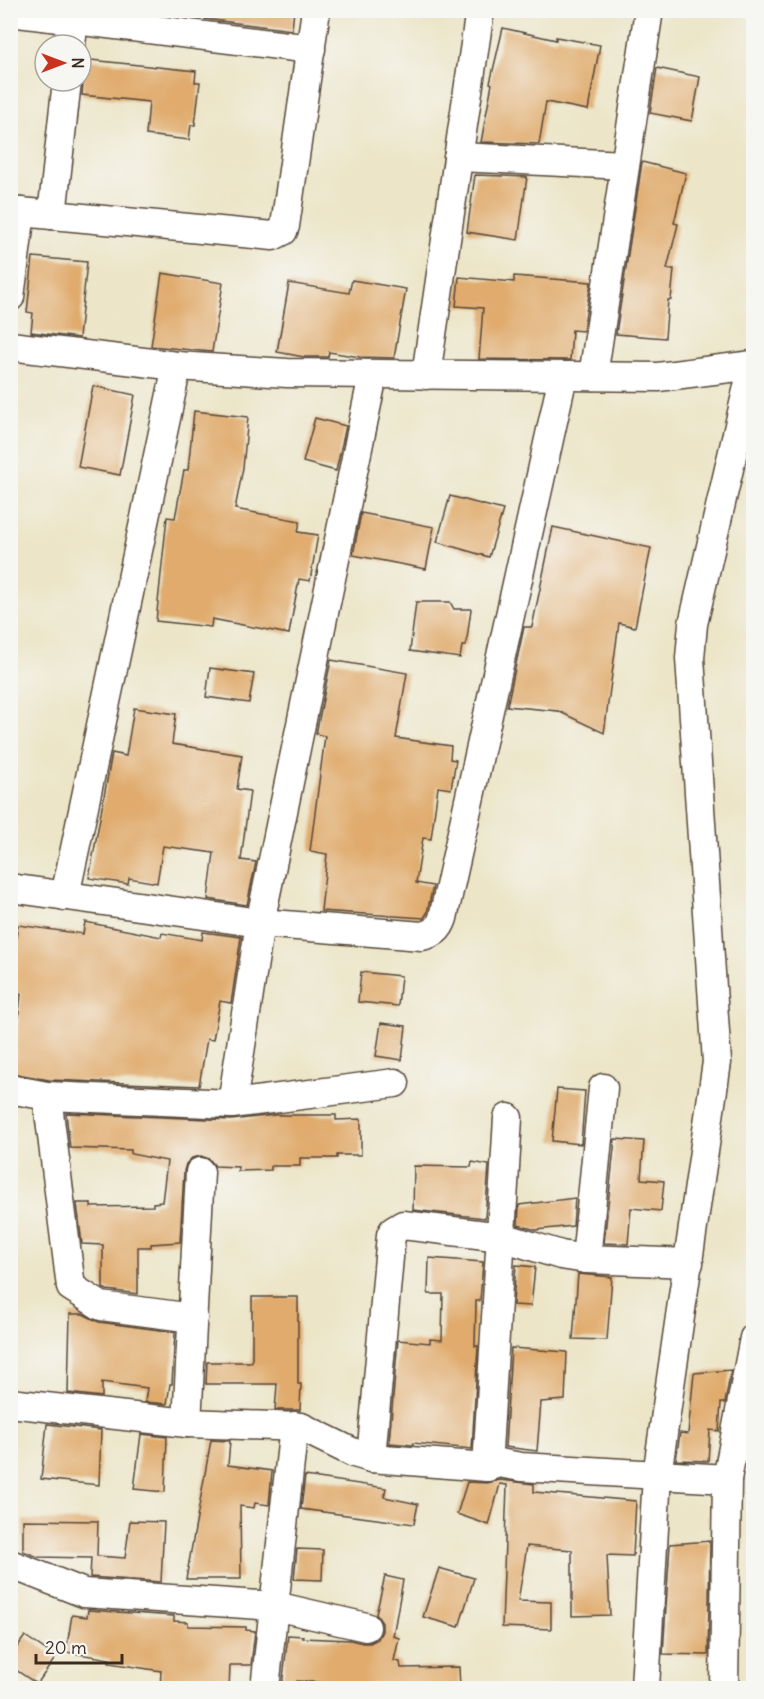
<svg xmlns="http://www.w3.org/2000/svg" width="764" height="1699" viewBox="0 0 764 1699" font-family="Delius,sans-serif">
<rect width="100%" height="100%" fill="#f6f6f2"/>
<filter id="ink" filterUnits="userSpaceOnUse"><feTurbulence type="fractalNoise" baseFrequency=".0167" numOctaves="2"/><feDisplacementMap in="SourceGraphic" scale="12" xChannelSelector="R" yChannelSelector="G"/><feConvolveMatrix kernelMatrix="1 2 1 2 8 2 1 2 1" color-interpolation-filters="sRGB"/></filter>
<filter id="wash" filterUnits="userSpaceOnUse"><feTurbulence type="fractalNoise" baseFrequency=".008" numOctaves="4" result="noise"/><feDisplacementMap in="SourceGraphic" scale="24" xChannelSelector="R" yChannelSelector="G"/><feGaussianBlur stdDeviation="1.35" result="paint"/><feColorMatrix in="noise" values="0 0 0 0 0 0 0 0 0 0 0 0 0 0 0 0 0 1.4 0 .05"/><feComposite in="paint" operator="in"/></filter>
<g filter="url(#wash)">
<rect width="100%" height="100%" fill="#ece5c8"/>
<g id="blocks">
<g fill="#e0ab6d">
<path d="M205,10h89l-2,20 -87,-11z"/>
<path d="M503,28l53,12v-3l44,8 -12,65 -42,-8 -7,42 -58,-2 11,-58 -2,-1z"/>
<path d="M81,59l115,12 -1,11h5l-5,43h-4l-2,15 -43,-5 3,-33 -67,-7 1,-13z"/>
<path d="M657,68l43,9 -8,44 -42,-8z"/>
<path d="M642,162l44,11 -12,50 4,1 -11,45h7l-3,31h-3l-3,38 -49,-4z"/>
<path d="M475,175l52,2 -9,63 -51,-8z"/>
<path d="M33,257l54,5 -8,76 -48,-6 2,-19 -6,-1z"/>
<path d="M162,273l61,10 -11,69 -61,-6z"/>
<path d="M514,276l77,6 -8,49 -11,-1 -2,30 -91,-1 4,-51 -27,-2 3,-29 55,5z"/>
<path d="M352,280l54,9 -12,69 -34,-1 -31,-5 -1,5h-24l-27,-5 12,-69 60,10z"/>
<path d="M93,386l42,9 -15,80 -42,-8z"/>
<path d="M194,411l54,6 -5,51 -8,41 65,12 -2,11 20,3 -8,46 -11,-2 -10,55 -77,-15 -1,8 -55,-6 11,-104 8,1 9,-48h4z"/>
<path d="M315,418l31,8 -10,45 -33,-9z"/>
<path d="M450,496l53,14 -14,47 -52,-15z"/>
<path d="M361,513l73,14 -8,42 -73,-14z"/>
<path d="M553,527l98,21 -16,79 -16,-4 -15,110 -46,-22 -51,-5 17,-79h8z"/>
<path d="M416,602h34l4,7h17l-5,37h-4l-2,12 -50,-7z"/>
<path d="M331,660l76,13 -11,65 55,8 -1,13 6,1 -5,29 -13,-2 -7,52 -8,-1 -7,45 17,3 -6,27 -3,5 -103,-7 6,-57 -17,-3 15,-115 -9,-2z"/>
<path d="M210,668l44,6 -5,29 -43,-6z"/>
<path d="M134,708l42,6 -4,30 70,11 -5,34 13,2 -9,69 15,2 -9,43 -39,-6 6,-46 -51,-7 -6,37 -28,-5 -1,6 -39,-6 23,-125 14,3z"/>
<path d="M85,922l76,15 1,-4 40,7 1,-8 38,5 -10,66 -11,-2 -7,39 -6,-1 -8,47 -150,-6 -37,-7 9,-79 -11,-1v-14l8,-54 65,9z"/>
<path d="M361,972l40,4 -3,30 -40,-4z"/>
<path d="M381,1023l25,3 -4,34 -26,-4z"/>
<path d="M557,1089l28,2 -4,53 -29,-3z"/>
<path d="M66,1113l165,7 44,-5h61v5l25,-1v36h-24v3h-37v8h-29v4l-33,1v-4l-23,-1 -6,-7 -8,-3 -9,2 -6,6 -2,7 -4,71 -29,2v3h-13v47l-31,-4 -4,-2v-43l-21,-1 -5,-41h14v4l62,-1v-3l9,-1 5,-41 -36,-7v-4l-61,-2z"/>
<path d="M615,1139l29,2 -3,38 23,2 -3,30 -30,-3 -3,36 -24,-1z"/>
<path d="M472,1162l17,3 -4,53 -72,-8 1,-44 57,1z"/>
<path d="M575,1198l-2,28 -37,4 -18,-5 1,-20z"/>
<path d="M429,1258l54,4 -3,39h-4l-1,45h3l-6,103 -59,-6v2l-24,-2 9,-103 32,3v-4l12,1 1,-46h-15z"/>
<path d="M516,1265l19,2 -4,39 -18,-1z"/>
<path d="M578,1274l34,3 -5,63 -34,-1z"/>
<path d="M252,1297h46v87h3l-1,26h-25l2,-26h-71l1,-22h45z"/>
<path d="M70,1314h13l16,8 76,10 -3,52h-2l-3,20 -22,-2 2,-14 -45,-6v15l-34,-4z"/>
<path d="M511,1348l56,4 -2,48 -24,2 -4,49 -32,-4z"/>
<path d="M731,1370l-6,33h-4l-2,28 -9,-1 -2,31 -32,-1 4,-27 8,1 6,-61z"/>
<path d="M47,1424l54,6 -2,55 -58,-6z"/>
<path d="M141,1434l26,3 -2,55 -31,-3z"/>
<path d="M211,1440l19,1 -2,24 44,6 -3,34 -14,-2 -1,5 -14,-2 1,73h-55z"/>
<path d="M305,1476l81,12 -2,9 34,7 -4,20 -113,-15z"/>
<path d="M500,1480l34,4v8l102,9 -3,55 -26,-1 3,60 -38,1v-66l-45,-4 -9,55 33,1v27l-49,-2 5,-142 -7,-1 -11,41 -32,-11 10,-32 20,1z"/>
<path d="M23,1520l75,1 -1,35 28,2 5,-37 34,1 -3,60 -71,-5 1,-19 -53,-1 -15,-6z"/>
<path d="M710,1541l-2,114 -45,-1 7,-110z"/>
<path d="M297,1549l26,1 -1,30 -28,-1z"/>
<path d="M439,1568l35,10 -15,49 -36,-10z"/>
<path d="M385,1576l18,4 -10,56 6,2 -5,23 6,1 1,6 58,-1 1,22h-114l-2,-5 -47,-3 -1,8 -14,-2 6,-52 15,1 -1,2 48,2 13,3h7l8,-4 4,-8v-8l-6,-9z"/>
<path d="M88,1610l86,6v5l14,1v4l58,1v3l9,1 -4,34h-21l-1,24h-69l1,-18 -52,-8 1,-4 -44,-7 6,-37 15,2z"/>
<path d="M25,1636l31,21 -19,27 -27,-18v-9z"/>
</g>
</g>
</g>
<g filter="url(#ink)">
<use href="#blocks" fill-opacity="0" stroke="#564638" stroke-width="1.5"/>
<g fill="none" stroke-linecap="round" stroke-linejoin="round">
<g stroke="#564638" stroke-width="31">
<g id="minor">
<path d="M10,12l301,37"/>
<path d="M71,45l3,-26"/>
<path d="M458,157l167,8"/>
<path d="M10,211l263,25 10,-5 2,-5 31,-216"/>
<path d="M52,215l15,-134"/>
<path d="M10,297l11,-85"/>
<path d="M10,346l167,20 110,7 371,4 95,-12 -60,259 -3,34 27,404 -60,413 -12,213"/>
<path d="M426,375l54,-365"/>
<path d="M593,376l56,-366"/>
<path d="M10,888l250,35 162,13c12,-3 17,-6 21,-18l120,-542"/>
<path d="M65,896l112,-530"/>
<path d="M10,1089l37,7 185,8 163,-21"/>
<path d="M47,1096l24,191 30,19 92,12"/>
<path d="M232,1104l28,-181 113,-548"/>
<path d="M586,1259l17,-171"/>
<path d="M10,1403l177,20 114,4 53,26 17,5 116,9 12,-4 22,4 206,12"/>
<path d="M187,1423l13,-251"/>
<path d="M371,1458l20,-223 2,-4 10,-6 99,12 59,18 25,4 103,4"/>
<path d="M487,1467l21,-349"/>
<path d="M10,1564l74,29 191,13 91,21"/>
<path d="M265,1688l29,-262"/>
<path d="M724,1688l3,-209 27,-141"/>
</g>
</g>
<use href="#minor" stroke="#fff" stroke-width="28"/>
</g>
</g>
<rect width="764" height="1699" fill="none" stroke="#f6f6f2" stroke-width="36"/>
<g transform="translate(63 63) rotate(90)"><circle r="28" fill="#f6f6f2" stroke="#aba49d" stroke-width="1.5"/>
<path d="M0-4.5L10 22L0 15L-10 22Z" fill="#c8321e"/>
<text y="-9" font-size="16" font-weight="bold" text-anchor="middle" fill="#3b2a1e">N</text>
</g>
<path d="M36 1654v9h86v-9" fill="none" stroke="#3b2a1e" stroke-width="3"/>
<text x="45" y="1654" font-size="18" fill="#3b2a1e" stroke="#f6f6f2" stroke-width="4.5" paint-order="stroke">20 m</text>
</svg>
